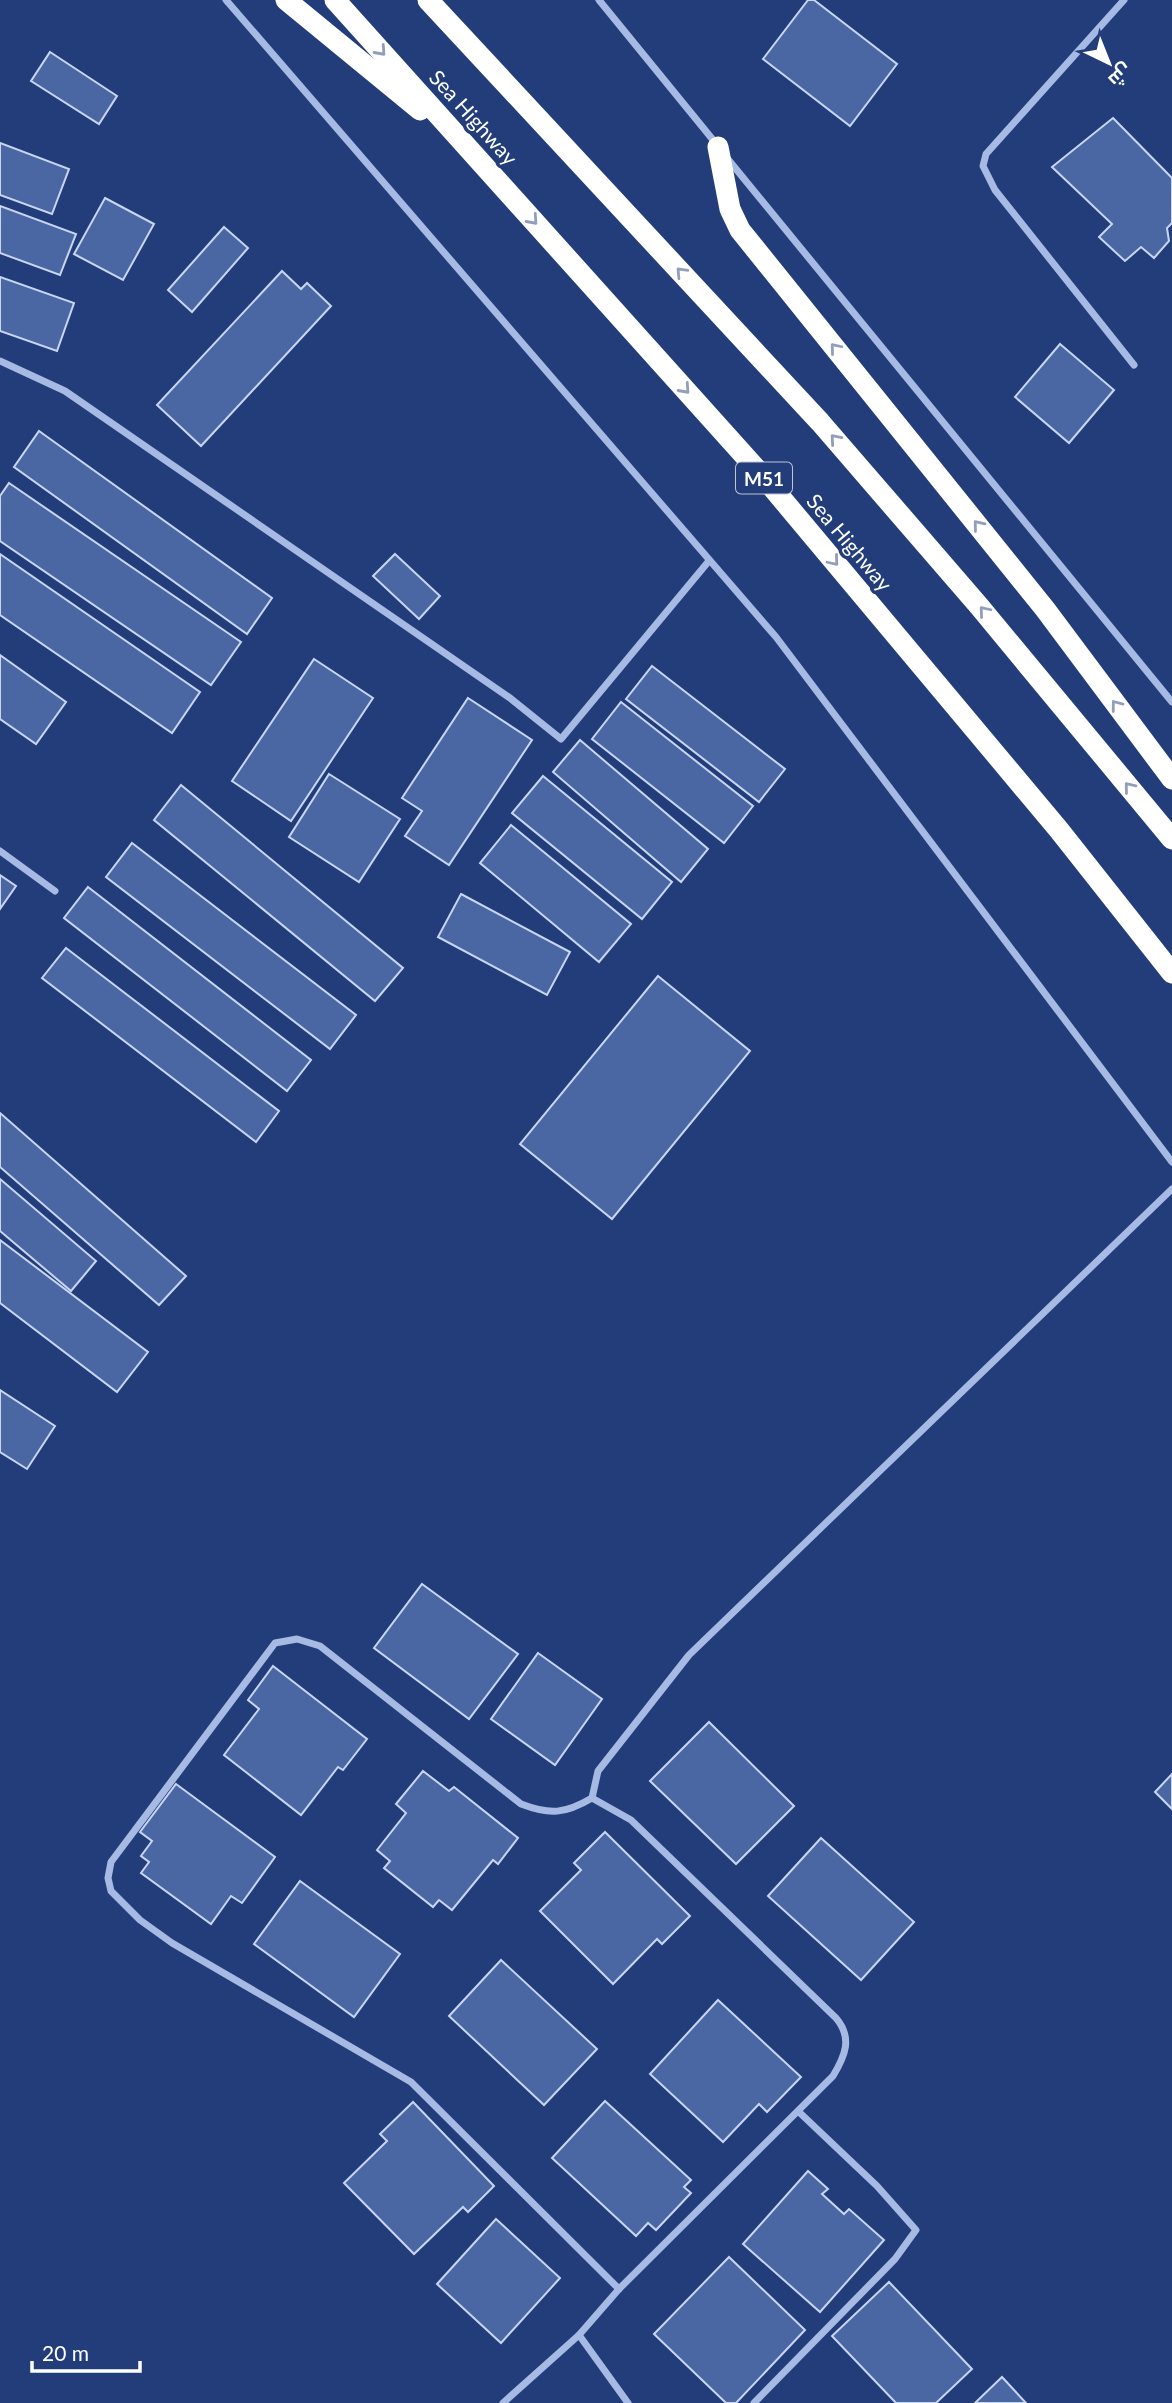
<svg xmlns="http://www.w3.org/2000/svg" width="1172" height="2403" viewBox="0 0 1172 2403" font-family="Lato,Cairo,sans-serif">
<rect width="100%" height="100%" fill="#233d7a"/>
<g fill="#4b67a3" stroke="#c8d6f4" stroke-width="2">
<path d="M808,0h6l83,64 -47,62 -87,-67z"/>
<path d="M50,52l67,44 -18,28 -68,-43z"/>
<path d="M1113,118l59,60v45l-5,5 2,13 -15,17 -13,-11 -16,14 -26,-24 13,-13 -60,-57z"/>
<path d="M0,143l69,26 -17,45 -52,-19z"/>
<path d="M105,198l49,26 -31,56 -49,-26z"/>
<path d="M0,206l76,28 -16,41 -60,-22z"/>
<path d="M224,227l24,21 -56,64 -24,-22z"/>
<path d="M282,271l19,18 6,-6 24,23 -130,140 -44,-41z"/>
<path d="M0,277l74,26 -17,48 -57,-20z"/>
<path d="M1060,344l54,46 -45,53 -54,-46z"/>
<path d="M39,431l233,167 -25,36 -233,-167z"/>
<path d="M9,483l232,159 -30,43 -211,-144v-45z"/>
<path d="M0,554l200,138 -28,41 -172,-118z"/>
<path d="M395,554l45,42 -21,23 -46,-43z"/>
<path d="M0,655l66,47 -30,42 -36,-25z"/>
<path d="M314,659l59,39 -82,123 -59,-40z"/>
<path d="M652,666l133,103 -26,33 -133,-103z"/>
<path d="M468,698l64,42 -83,125 -44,-29 17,-25 -20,-13z"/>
<path d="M621,702l132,104 -29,37 -132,-104z"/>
<path d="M580,740l128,109 -27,33 -128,-110z"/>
<path d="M329,774l71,45 -41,63 -70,-45z"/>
<path d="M543,776l129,106 -30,37 -130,-106z"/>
<path d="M181,785l222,183 -28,33 -221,-181z"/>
<path d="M511,825l120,99 -32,38 -119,-99z"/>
<path d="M132,843l224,172 -26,34 -224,-172z"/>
<path d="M0,875l16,11 -16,23z"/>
<path d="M88,887l223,173 -24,31 -223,-173z"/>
<path d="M461,894l109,58 -23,43 -109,-58z"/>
<path d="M66,948l213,163 -23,31 -214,-164z"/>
<path d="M658,976l92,75 -138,168 -92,-75z"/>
<path d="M0,1113l186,163 -27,29 -159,-138z"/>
<path d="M0,1179l96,82 -25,30 -71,-60z"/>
<path d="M0,1240l148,112 -31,40 -117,-89z"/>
<path d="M0,1390l55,36 -28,43 -27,-17z"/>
<path d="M422,1584l96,70 -49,65 -95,-71z"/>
<path d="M538,1653l64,46 -47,66 -64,-46z"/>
<path d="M273,1666l94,73 -24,31 -5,-3 -37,48 -77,-60 35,-46 -11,-9z"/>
<path d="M709,1722l85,84 -58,58 -86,-83z"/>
<path d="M423,1771l26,20 5,-4 64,51 -20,26 -5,-4 -41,50 -13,-10 -6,7 -49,-39 6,-7 -13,-11 29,-37 -10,-9z"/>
<path d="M1172,1774v35l-17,-17z"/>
<path d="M176,1784l99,73 -33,46 -11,-7 -20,28 -70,-51 8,-11 -8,-6 11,-15 -12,-9z"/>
<path d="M605,1832l85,84 -28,28 -5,-5 -44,45 -73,-73 41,-41 -7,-7z"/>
<path d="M821,1838l93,84 -53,58 -93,-84z"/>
<path d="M300,1881l100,73 -46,63 -100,-73z"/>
<path d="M501,1960l96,89 -53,56 -95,-89z"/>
<path d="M718,2000l83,77 -34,35 -8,-8 -36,38 -73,-68z"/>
<path d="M605,2101l86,79 -7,7 7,6 -35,37 -8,-7 -12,13 -84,-78z"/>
<path d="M413,2102l81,84 -26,26 -5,-5 -49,47 -70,-71 43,-42 -7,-7z"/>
<path d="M808,2171l20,18 -6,5 22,20 5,-5 35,31 -64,72 -77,-68z"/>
<path d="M496,2219l64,59 -59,65 -64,-59z"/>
<path d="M729,2257l76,73 -69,73h-10l-72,-69z"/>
<path d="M889,2282l83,87 -36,34h-40l-64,-67z"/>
<path d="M1002,2377l24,26h-51z"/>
</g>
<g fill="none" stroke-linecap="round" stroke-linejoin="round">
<g stroke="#a6bae4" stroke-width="7">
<path d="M226,0l550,637 396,525"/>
<path d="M599,0l119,146"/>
<path d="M1124,0l-138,154 -3,12 12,24 139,175"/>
<path d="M727,158l445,544"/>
<path d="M0,361l65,30 445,307 51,41 147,-177"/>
<path d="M0,851l55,40"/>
<path d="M592,1798c-27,16 -42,17 -71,6l-201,-158 -23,-7 -22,4 -164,219 -3,16 3,13 29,29 32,23 239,139 208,207"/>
<path d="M579,2335l49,68"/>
<path d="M503,2403l76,-68 40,-46 214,-213c12,-20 20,-38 3,-58l-205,-198 -39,-22 6,-27 91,-116 483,-466"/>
<path d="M754,2403l141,-144 21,-29 -39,-44 -78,-74"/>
</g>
<g stroke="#fff" stroke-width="21">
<path d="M286,0l134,110"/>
<path d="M335,0l426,474 298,356 113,143"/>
<path d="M428,0l392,422 159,184 193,233"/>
<path d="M718,147l12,62 10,21 305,379 127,170"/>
</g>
</g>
<defs><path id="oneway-chevron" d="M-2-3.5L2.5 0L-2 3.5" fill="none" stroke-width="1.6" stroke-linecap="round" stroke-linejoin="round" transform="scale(1.75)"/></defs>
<g stroke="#919ebc">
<use href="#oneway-chevron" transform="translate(381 51) rotate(48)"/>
<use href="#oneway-chevron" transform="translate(533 220) rotate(48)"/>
<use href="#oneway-chevron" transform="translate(681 272) rotate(-133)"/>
<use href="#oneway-chevron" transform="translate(835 348) rotate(-130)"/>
<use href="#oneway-chevron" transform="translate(685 389) rotate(48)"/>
<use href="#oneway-chevron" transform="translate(835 439) rotate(-131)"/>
<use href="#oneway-chevron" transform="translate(978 525) rotate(-129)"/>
<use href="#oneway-chevron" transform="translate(834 561) rotate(50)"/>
<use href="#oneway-chevron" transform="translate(984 611) rotate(-130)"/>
<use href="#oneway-chevron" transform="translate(1116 705) rotate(-127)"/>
<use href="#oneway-chevron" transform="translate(1129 787) rotate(-129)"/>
</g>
<g text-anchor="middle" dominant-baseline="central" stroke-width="7" stroke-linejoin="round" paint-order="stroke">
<rect fill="#233d7a" stroke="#bdc5d7" stroke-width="2" x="736" y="462.5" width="56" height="31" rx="5"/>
<g font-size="19" font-weight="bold" fill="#fff">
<text x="764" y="478">M51</text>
</g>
<g font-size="21" fill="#fff" stroke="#233d7a">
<text transform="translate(474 117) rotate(48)">Sea Highway</text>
<text transform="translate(850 542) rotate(50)">Sea Highway</text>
</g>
</g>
<g transform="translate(1109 63) rotate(137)" stroke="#233d7a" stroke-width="5" paint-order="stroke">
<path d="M0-5L12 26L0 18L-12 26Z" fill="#ffffff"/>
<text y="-10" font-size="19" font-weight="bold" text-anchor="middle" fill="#ffffff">ش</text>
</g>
<path d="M32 2361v10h108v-10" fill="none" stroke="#ffffff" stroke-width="3.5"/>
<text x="42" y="2361" font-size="21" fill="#ffffff" stroke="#233d7a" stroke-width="5" paint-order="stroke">20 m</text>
</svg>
